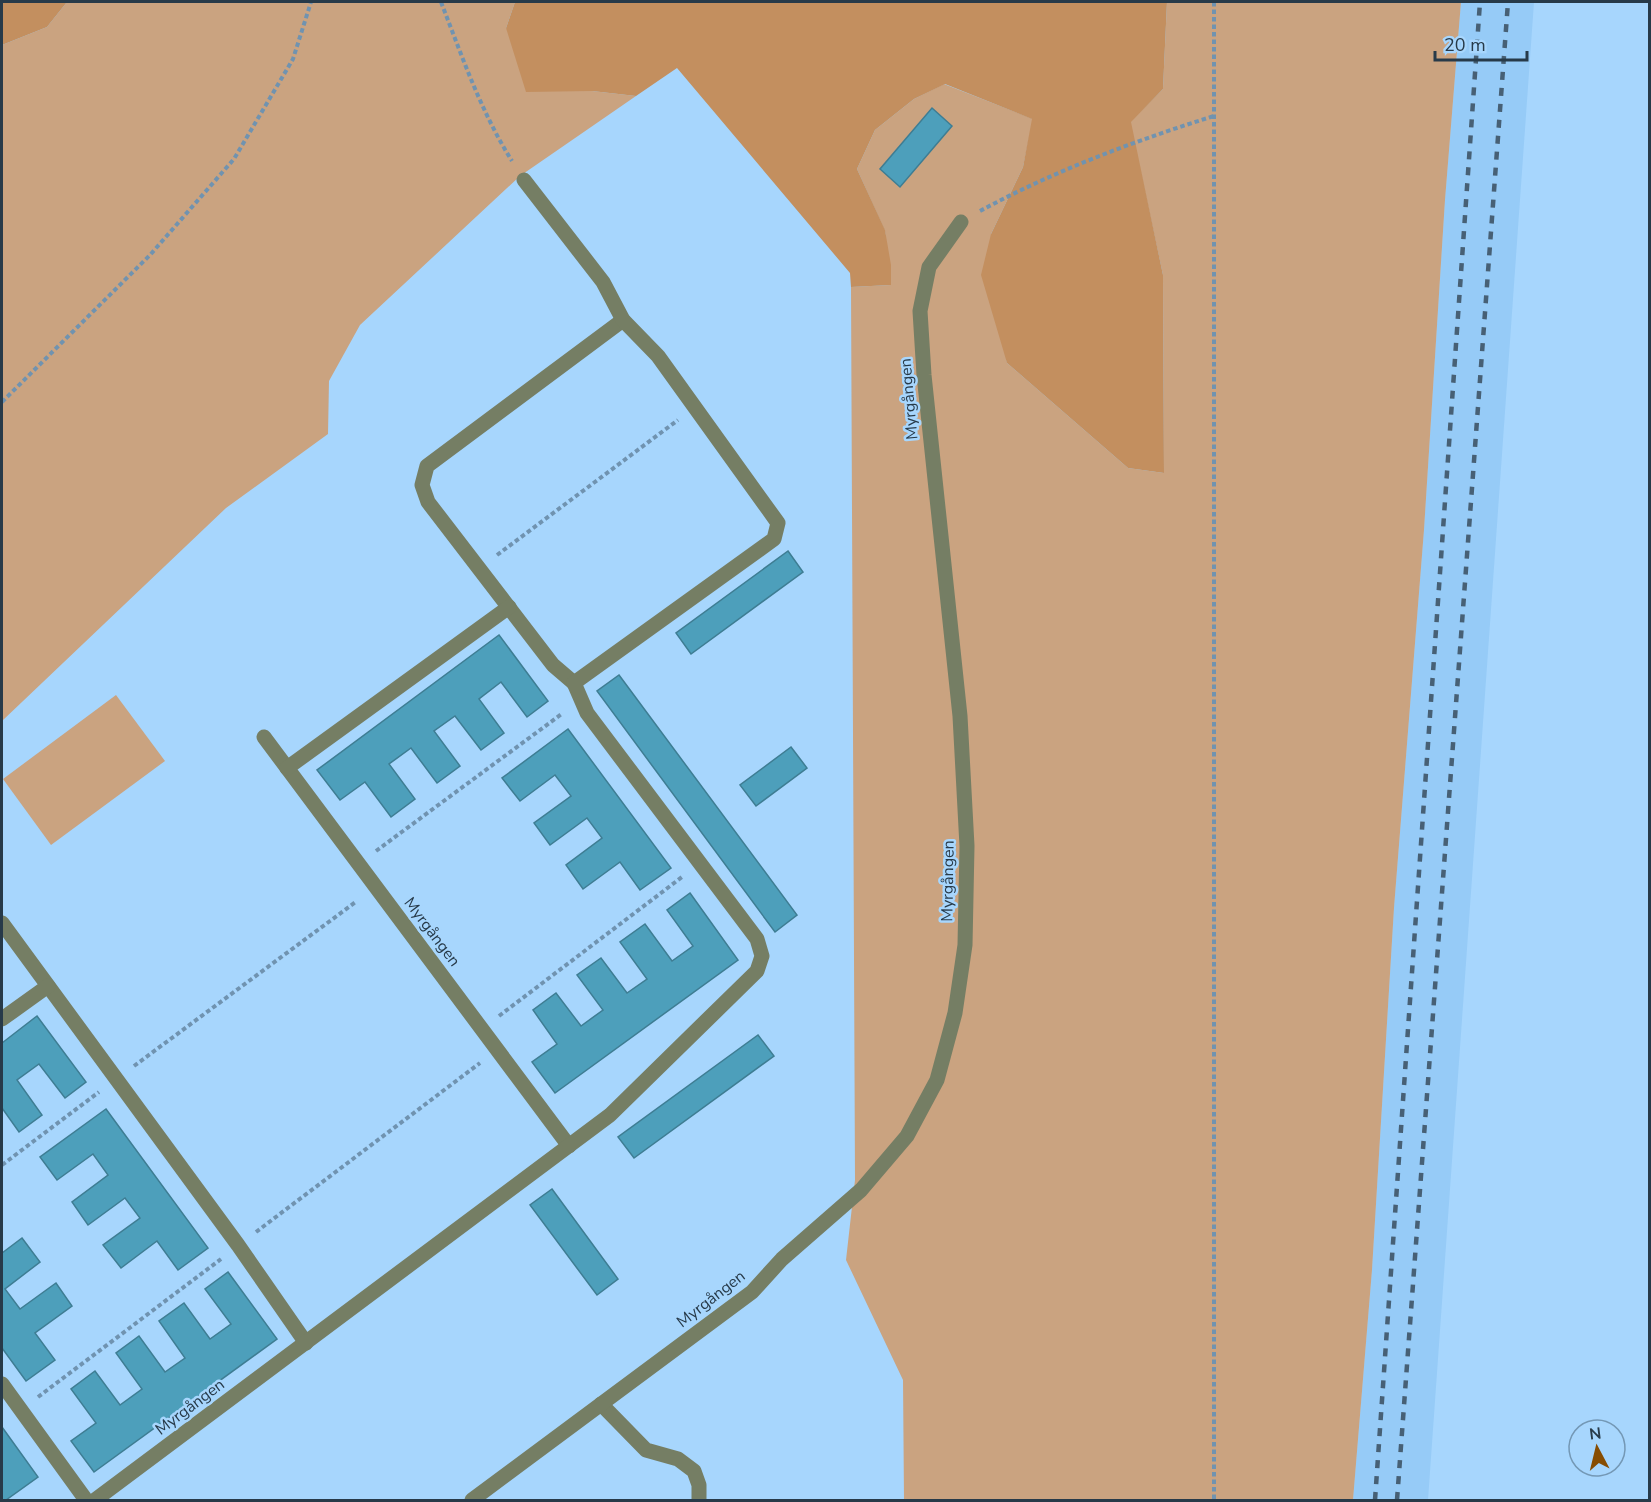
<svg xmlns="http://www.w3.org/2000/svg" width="1651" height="1502" viewBox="0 0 1651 1502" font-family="'Nunito Sans',sans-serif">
<rect width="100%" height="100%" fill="#a7d6fd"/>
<path fill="#96cbf7" d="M1461,2h73l-106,1498h-75l19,-230 22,-362 30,-378 21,-330z"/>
<g fill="#caa380">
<path d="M67,2h448l-9,26 86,63 44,5 -116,80 -160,149 -31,56 -1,53 -102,74 -224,213v-676l45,-18z"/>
<path d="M1167,2h294l-16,198 -21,330 -30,378 -22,362 -19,230h-449l-1,-120 -57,-120 9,-80 -4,-893 40,-2 -6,-54 -28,-62 18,-39 39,-31 30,-15 89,35 -10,48 -32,67 16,129 121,105 36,5 -1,-198 -33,-153 33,-33z"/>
<path d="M116,695l49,66 -114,84 -48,-66z"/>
</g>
<g fill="#c38f5f">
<path d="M2,2h65l-20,25 -45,18z"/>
<path d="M515,2h652l-4,87 -32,33 32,153 1,198 -36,-5 -121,-105 -26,-88 10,-41 32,-67 9,-48 -87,-35 -31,15 -39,31 -18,39 28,61 6,35v20l-40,2 -1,-14 -173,-205 -41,28 -44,-5 -66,1 -20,-64z"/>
</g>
<g fill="#4d9fbb" stroke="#3e7d93" stroke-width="1.5">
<path d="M932,108l20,18 -52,61 -20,-18z"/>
<path d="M788,551l15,21 -112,82 -15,-21z"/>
<path d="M499,635l49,66 -21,16 -26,-35 -22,17 25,34 -23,17 -26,-34 -21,15 26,35 -23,17 -26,-35 -22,16 26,35 -24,18 -26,-35 -25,18 -23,-30z"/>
<path d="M619,675l178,240 -22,17 -178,-241z"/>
<path d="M568,729l103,139 -31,22 -20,-28 -37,27 -17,-24 36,-27 -15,-20 -37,27 -16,-22 37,-27 -16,-21 -35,26 -18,-23z"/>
<path d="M791,747l16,21 -51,38 -16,-21z"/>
<path d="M690,893l48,67 -183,133 -23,-31 25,-18 -24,-34 23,-17 25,33 22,-16 -26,-35 24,-17 26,35 20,-14 -27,-37 25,-18 27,37 21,-15 -26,-36z"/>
<path d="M37,1016l49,66 -21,16 -26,-34 -22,16 25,35 -23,17 -17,-24v-65z"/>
<path d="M758,1035l16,21 -140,102 -16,-21z"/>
<path d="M106,1109l102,139 -30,22 -21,-29 -36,27 -18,-23 37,-27 -15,-20 -37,27 -16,-23 36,-27 -15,-21 -36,26 -17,-23z"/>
<path d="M552,1189l66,90 -21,16 -67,-90z"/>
<path d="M22,1238l18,24 -35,27 15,20 36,-26 16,23 -37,27 20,27 -29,21 -24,-33v-95z"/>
<path d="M228,1272l49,67 -183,133 -23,-31 25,-18 -25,-34 24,-18 25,34 22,-16 -26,-36 23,-17 26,36 20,-14 -26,-37 25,-18 26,36 21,-15 -26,-35z"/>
<path d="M2,1427l36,50 -32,23h-4z"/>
</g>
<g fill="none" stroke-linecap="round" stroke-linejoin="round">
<g stroke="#7093b0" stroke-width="4" stroke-dasharray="4.5 3" stroke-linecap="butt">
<path d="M441,2c21,54 40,110 71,159"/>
<path d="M1214,2v1498"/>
<path d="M980,211c74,-40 154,-70 234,-95"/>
<path d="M2,402l148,-147 84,-96 59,-100 18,-57"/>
<path d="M497,555l181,-135"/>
<path d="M376,851l187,-138"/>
<path d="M499,1016l183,-139"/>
<path d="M134,1066l223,-165"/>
<path d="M2,1165l97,-73"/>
<path d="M256,1232l224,-169"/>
<path d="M38,1397l183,-138"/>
</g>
<g stroke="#757e64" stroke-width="15">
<path d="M574,683l-21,-18 -125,-163 -6,-17 5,-19 196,-146"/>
<path d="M264,737l305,409"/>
<path d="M287,768l222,-161"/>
<path d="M2,923l236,322 68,98"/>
<path d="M2,1019l46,-33"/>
<path d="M2,1384l84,116"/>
<path d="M601,1404l45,46 32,9 16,12 5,14v15"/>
<path d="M95,1500l515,-385 147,-144 5,-15 -5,-17 -170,-226 -13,-30 200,-144 4,-16 -120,-167 -35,-36 -20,-38 -79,-102"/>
<path d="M472,1500l280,-208 30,-33 79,-69 46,-54 30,-56 18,-67 10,-68 2,-99 -7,-130 -36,-341 -4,-64 9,-44 32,-45"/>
</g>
<g stroke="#476075" stroke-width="4.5" stroke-dasharray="8 8" stroke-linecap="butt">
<path d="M1375,1500l105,-1498"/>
<path d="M1397,1500l111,-1498"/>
</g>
</g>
<g text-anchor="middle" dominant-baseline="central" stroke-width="5" stroke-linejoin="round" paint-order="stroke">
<g font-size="16" fill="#273a49" stroke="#a7d6fd">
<text transform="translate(909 399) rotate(-95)">Myrgången</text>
<text transform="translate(948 881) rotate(-89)">Myrgången</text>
<text transform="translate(432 932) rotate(53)">Myrgången</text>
<text transform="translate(711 1299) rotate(-38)">Myrgången</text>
<text transform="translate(190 1407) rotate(-37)">Myrgången</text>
</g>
</g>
<rect width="1651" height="1502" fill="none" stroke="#273a49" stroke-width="6"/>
<g transform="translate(1597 1448) rotate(353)"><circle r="28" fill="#a7d6fd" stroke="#7498b5" stroke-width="1.5"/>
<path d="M0-4.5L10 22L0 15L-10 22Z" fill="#874d02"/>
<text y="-9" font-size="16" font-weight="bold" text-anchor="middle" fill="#273a49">N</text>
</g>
<path d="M1435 51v9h92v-9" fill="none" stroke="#273a49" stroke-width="3"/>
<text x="1444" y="51" font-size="18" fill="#273a49" stroke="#a7d6fd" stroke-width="4.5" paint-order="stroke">20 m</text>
</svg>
